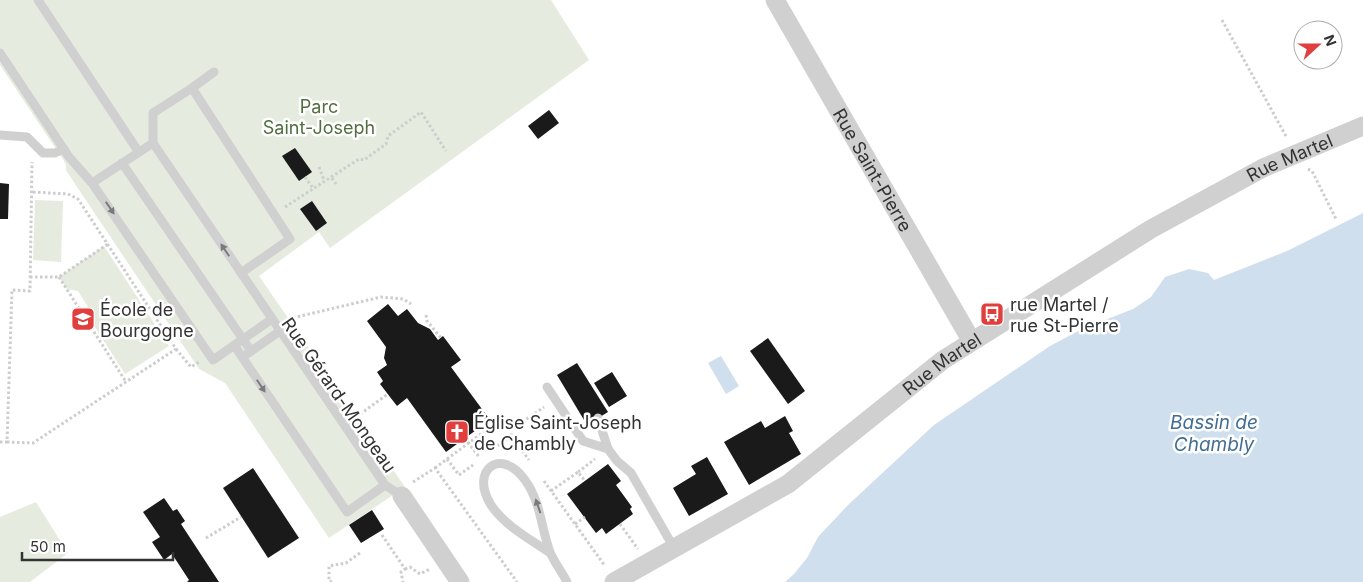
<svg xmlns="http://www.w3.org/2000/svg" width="1363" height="582" viewBox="0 0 1363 582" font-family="Inter,sans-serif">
<rect width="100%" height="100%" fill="#fff"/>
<g fill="#e5ecdf">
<path d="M0,0h551l38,60 -259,188 -11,-16 -60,44 146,211 -76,51 -104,-155 -26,-14 -124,-185 -9,-14v-6l-66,-99z"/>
<path d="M35,200l28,1 -2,61 -28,-2z"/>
<path d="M104,246l65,100 -44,28 -41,-64 4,-3 -10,-16 -11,-2 -8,-12z"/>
<path d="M36,502l32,51 -38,29h-30v-65z"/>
</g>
<g fill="#d0dfed">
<path d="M1363,213v369h-578l9,-8 13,-16 11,-21 30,-32 86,-80 116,-79 32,-17 51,-20 18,-12 14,-20 24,-8 19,4 6,7 73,-29z"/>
<path d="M721,356l18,30 -13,8 -18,-31z"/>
</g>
<g fill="#1a1a1a">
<path d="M549,110l10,13 -21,16 -10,-13z"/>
<path d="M295,148l17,24 -13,9 -17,-25z"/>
<path d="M0,183l9,1 -1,35h-8z"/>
<path d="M312,201l15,22 -11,8 -16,-22z"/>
<path d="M388,304l10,12 9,-7 11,14 12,6 8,11 5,-4 18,24 -10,7 39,53 -44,32 -39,-54 -10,8 -17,-22 3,-3 -6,-9 10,-7 -3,-7 2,-11 -19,-26z"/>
<path d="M768,338l37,53 -17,13 -38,-53z"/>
<path d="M577,363l31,49 -21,13 -30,-50z"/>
<path d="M612,372l15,24 -18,11 -15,-24z"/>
<path d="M785,416l8,15 -4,2 12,21 -52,31 -25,-43 37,-21 4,7z"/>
<path d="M707,457l21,37 -39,22 -16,-28 23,-14 -5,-8z"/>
<path d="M608,464l13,17 -5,4 16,22 -2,2 3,5 -27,20 -4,-6 -6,5 -29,-39z"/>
<path d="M253,468l46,70 -31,20 -45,-70z"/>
<path d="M164,498l9,13 4,-2 8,12 -4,3 38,58h-32l2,-2 -17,-26 -8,6 -12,-18 8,-5 -17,-25z"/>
<path d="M372,510l12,19 -23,14 -12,-18z"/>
</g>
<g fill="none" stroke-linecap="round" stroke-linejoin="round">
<g stroke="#cdcdcd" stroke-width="3" stroke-dasharray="2.5 2.5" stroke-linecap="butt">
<path d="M1222,20l65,118"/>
<path d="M319,167l5,13"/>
<path d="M1308,169l4,2 24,48"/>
<path d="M305,177l8,11"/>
<path d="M332,178l4,6"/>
<path d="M285,207l74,-48 5,1 22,-16 2,-8 33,-24 25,39"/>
<path d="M30,277h29l49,-33"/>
<path d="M59,277l67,105"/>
<path d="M426,315l1,6 14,17"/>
<path d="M288,319l93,-22 22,2 8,5"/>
<path d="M176,349l15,18 8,-5"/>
<path d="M356,417l32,-23"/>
<path d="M511,436v-6l33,-23"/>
<path d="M465,438l15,20"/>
<path d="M0,442h7l5,-152 18,1 2,-129"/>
<path d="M7,442l26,1 143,-94 -98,-150 -10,-5 -36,-2"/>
<path d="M494,449l17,-13 18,24"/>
<path d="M447,459l53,-39"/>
<path d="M435,468l12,-9 12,16 14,-10"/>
<path d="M578,472l17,-13"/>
<path d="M544,481l61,85"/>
<path d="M413,482l22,-14 82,114"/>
<path d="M551,491l27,-19 7,9"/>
<path d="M575,524l10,-7"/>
<path d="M620,524l18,25"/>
<path d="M382,535l23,34 -4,3 2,10"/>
<path d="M206,538l35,-21"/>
<path d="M405,569l5,-2 10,7 10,-5"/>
<path d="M332,582l-3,-1v-15l17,-3 14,-10"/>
</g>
<g stroke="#d0d0d0" stroke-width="9">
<path d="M38,0l100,151"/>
<path d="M0,53l69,104 23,26"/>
<path d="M192,88l22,-16"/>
<path d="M0,135l27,2 16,16h12l9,-4"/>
<path d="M153,143v-30l39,-25 98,151 -49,34"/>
<path d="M122,163l129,188"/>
<path d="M272,319l-59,41 -121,-177 61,-40 232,342 17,11"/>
<path d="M234,345l113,167 38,-27"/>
<path d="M247,354l33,-23"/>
<path d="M547,387l36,54 25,8 9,12 14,12 43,75"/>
<path d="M598,418l10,31"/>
<path d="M550,553c-20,-14 -45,-27 -59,-48 -22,-35 10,-59 34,-25 16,22 16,48 25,72 4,10 12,20 17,30"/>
</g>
<g stroke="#d0d0d0" stroke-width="19">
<path id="s1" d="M775,0l196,340"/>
<path d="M402,496l58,86"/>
<path id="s2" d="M614,582l174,-98 155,-124 208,-131 112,-61 100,-42"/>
</g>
</g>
<defs><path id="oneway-solid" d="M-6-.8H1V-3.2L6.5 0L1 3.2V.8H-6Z" transform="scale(1.25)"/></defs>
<g fill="#7a7a7a">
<use href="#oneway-solid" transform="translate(110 208) rotate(56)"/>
<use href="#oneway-solid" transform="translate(225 250) rotate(-124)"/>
<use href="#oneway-solid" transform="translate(261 386) rotate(56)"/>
<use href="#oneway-solid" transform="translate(538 506) rotate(-109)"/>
</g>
<defs>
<g id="bus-square" transform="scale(1.25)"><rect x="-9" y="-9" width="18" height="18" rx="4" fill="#e13e3e" stroke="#fff"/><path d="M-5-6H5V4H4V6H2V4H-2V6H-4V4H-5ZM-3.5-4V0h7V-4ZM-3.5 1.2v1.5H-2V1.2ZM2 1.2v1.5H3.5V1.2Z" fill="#fff"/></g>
<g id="school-square" transform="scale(1.25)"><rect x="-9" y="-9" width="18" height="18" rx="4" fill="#e13e3e" stroke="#fff"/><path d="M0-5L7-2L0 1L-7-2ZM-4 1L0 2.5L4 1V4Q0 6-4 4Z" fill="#fff"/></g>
<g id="church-square" transform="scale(1.25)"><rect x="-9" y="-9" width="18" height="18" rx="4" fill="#e13e3e" stroke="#fff"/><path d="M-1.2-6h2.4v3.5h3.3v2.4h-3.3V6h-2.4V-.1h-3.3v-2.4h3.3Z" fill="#fff"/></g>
</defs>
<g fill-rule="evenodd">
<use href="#bus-square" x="992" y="314"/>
<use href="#school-square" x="83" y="319"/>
<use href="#church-square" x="457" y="432"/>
</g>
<g text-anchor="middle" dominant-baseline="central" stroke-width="5" stroke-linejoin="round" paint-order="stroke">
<g font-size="18" fill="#526f40" stroke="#fff">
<text x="319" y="106">Parc<tspan x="319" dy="21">Saint-Joseph</tspan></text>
</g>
<g font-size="18" fill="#333" stroke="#fff">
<text stroke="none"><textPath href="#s2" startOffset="800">Rue Martel</textPath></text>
<text stroke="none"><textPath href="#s1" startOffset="196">Rue Saint-Pierre</textPath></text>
<text stroke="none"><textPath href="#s2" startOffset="395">Rue Martel</textPath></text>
<text transform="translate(339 395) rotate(55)">Rue Gérard-Mongeau</text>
</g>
<g font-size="18" fill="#333" stroke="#fff" text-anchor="start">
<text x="1010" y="304">rue Martel /<tspan x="1010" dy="21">rue St-Pierre</tspan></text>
<text x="100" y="309">École de<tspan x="100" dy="21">Bourgogne</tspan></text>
<text x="474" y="422">Église Saint-Joseph<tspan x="474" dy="21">de Chambly</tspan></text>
</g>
<g font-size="19" font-style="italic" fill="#416e95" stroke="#fff">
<text x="1214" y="422">Bassin de<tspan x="1214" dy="22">Chambly</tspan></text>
</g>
</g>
<g transform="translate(1318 45) rotate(69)"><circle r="24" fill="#ffffff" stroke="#adadad"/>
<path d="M0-4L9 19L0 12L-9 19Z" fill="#e13e3e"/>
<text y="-8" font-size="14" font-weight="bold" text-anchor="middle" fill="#333333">N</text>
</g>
<path d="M22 552v8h151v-8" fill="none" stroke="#333333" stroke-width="2.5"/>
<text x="30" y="552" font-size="15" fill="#333333" stroke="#ffffff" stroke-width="4" paint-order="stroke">50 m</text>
</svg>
